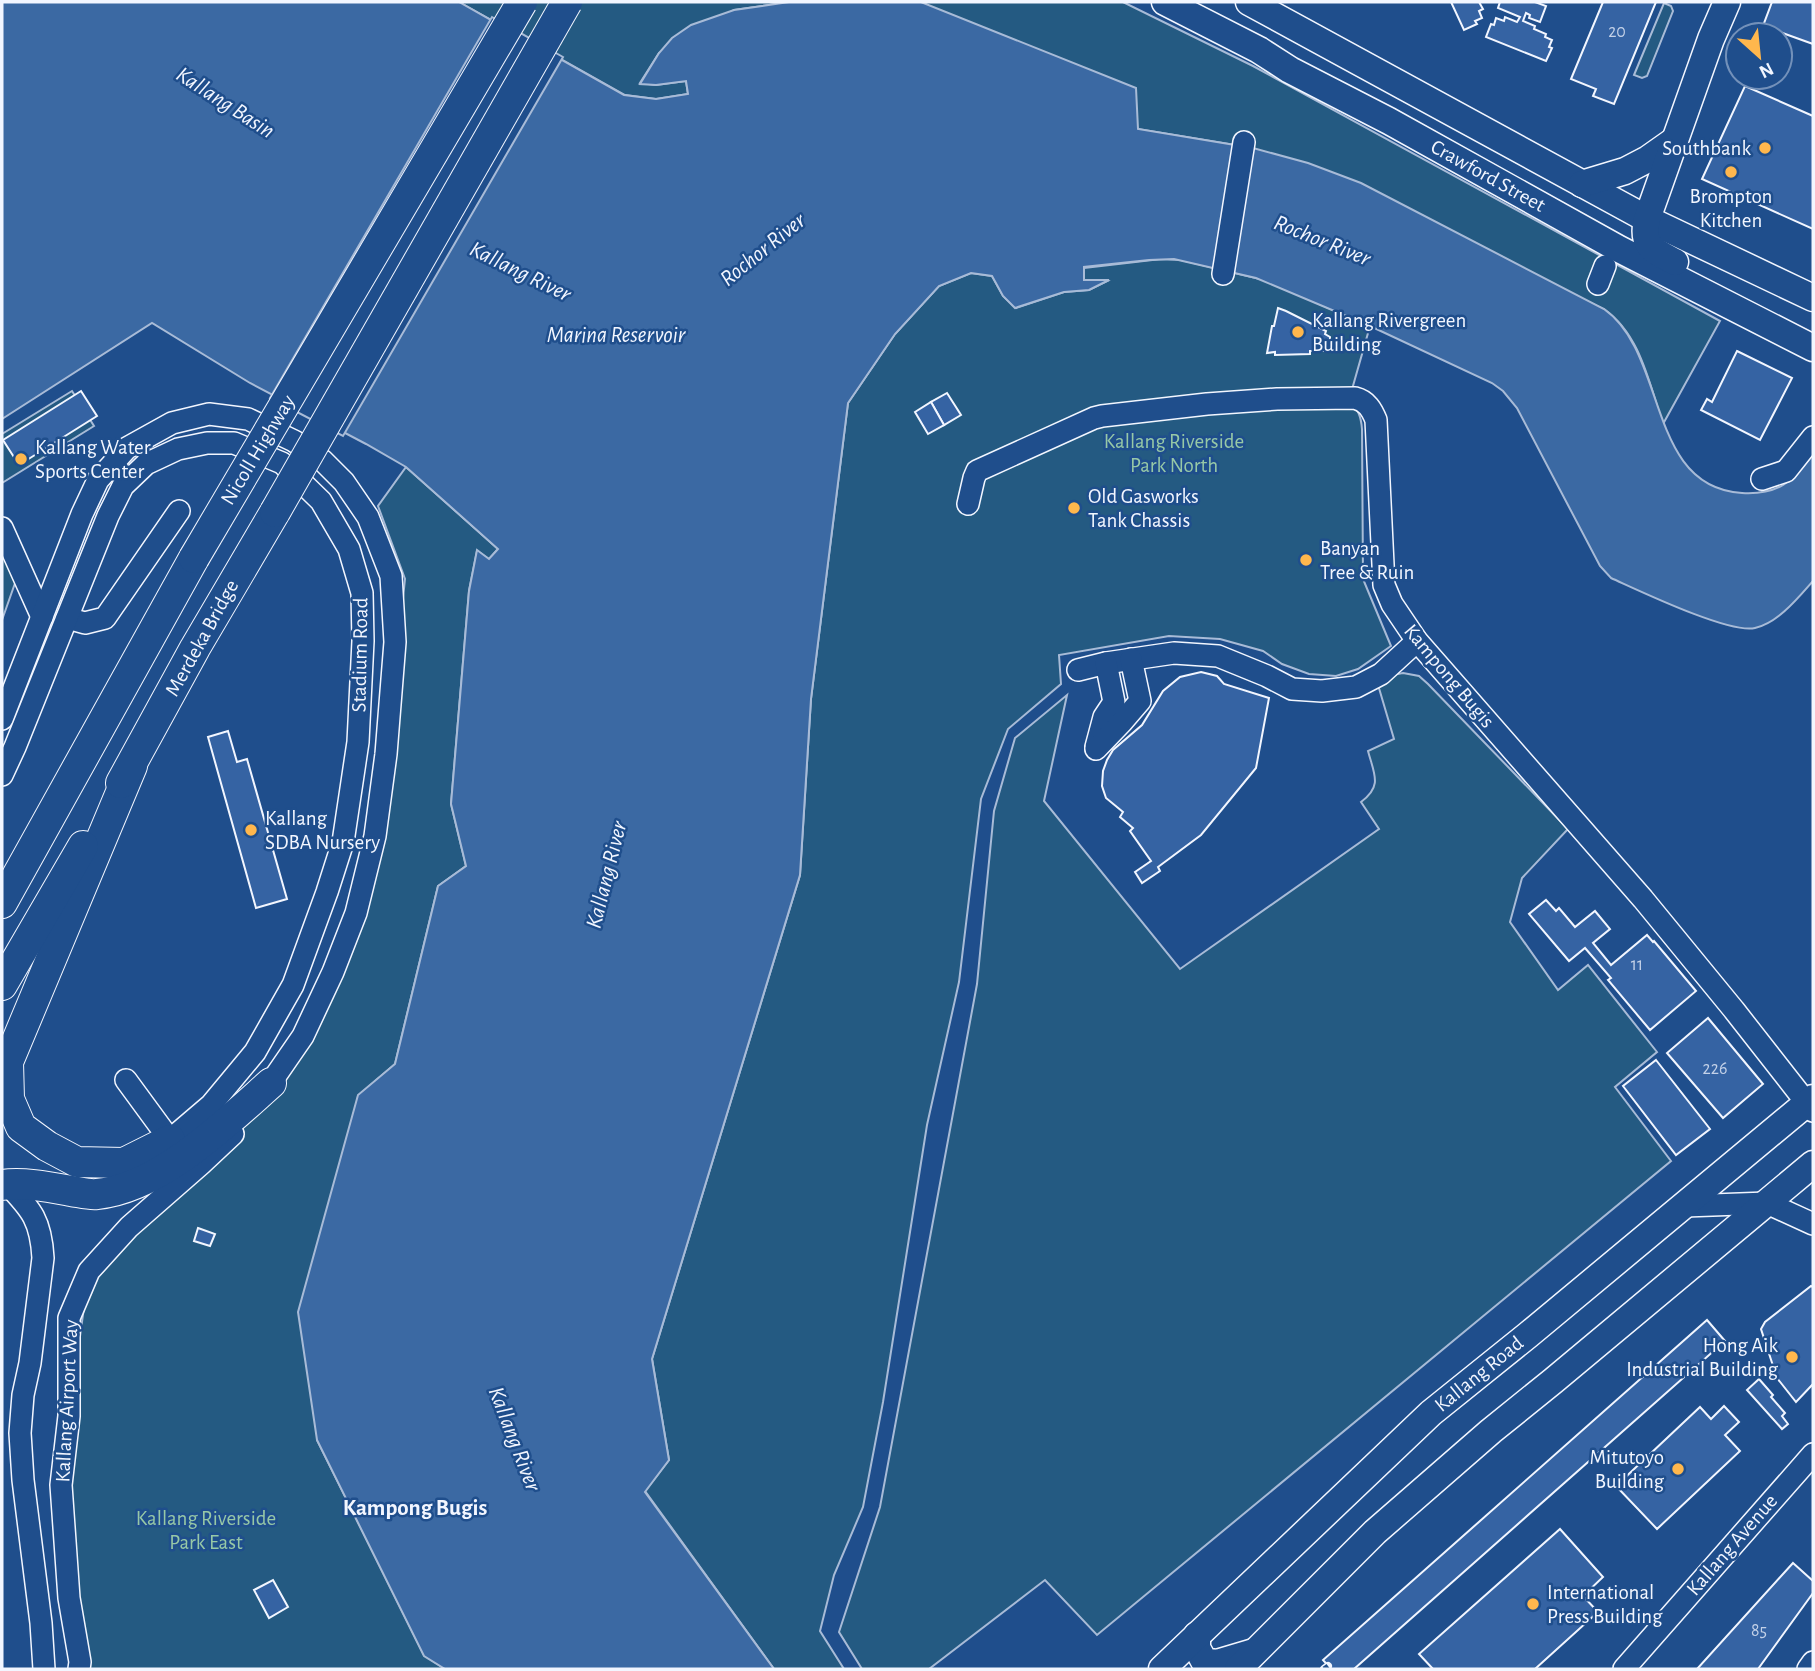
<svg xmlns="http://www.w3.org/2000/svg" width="1815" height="1671" viewBox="0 0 1815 1671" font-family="'Alegreya Sans',sans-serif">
<rect width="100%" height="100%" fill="#1f4e8c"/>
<g fill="#245a82" stroke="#a8bbd7" stroke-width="2">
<path d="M459,2h330l-55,8 -75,43 -19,30 16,2 30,-4 2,13 -32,5 -31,-4z"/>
<path d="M922,2h201l130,64 467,255 -57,103c-14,-40 -22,-89 -59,-115l-351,-161 -115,-19z"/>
<path d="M1664,3l7,3 2,5 -26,65 -5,2 -8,-3z"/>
<path d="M1161,259l20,1 83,20 106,46 -21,74c9,9 12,16 13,29l1,150 28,67 -33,23 -22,7 -27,-2 -27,-10 -19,-13 -43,-12 -51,-3 -110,19 2,29 -53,45 -27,70 -22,183 -32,143 -44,277 -20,105 -29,68 -14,56 24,38h-70l-129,-178 24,-31 -17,-101 148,-484 11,-176 37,-296 47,-69 44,-48 32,-13 21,3 11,20 13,12 48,-16 25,-2 18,-9 -23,-1v-12z"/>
<path d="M72,391l22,35 -92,57v-49z"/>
<path d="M406,467l92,82 -9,10 -12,-8 -8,40 -18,213 15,62 -28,20 -43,178 -37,32 -41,344 107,215 21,14h-371l-5,-253 20,-145 214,-235 53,-123 40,-247 9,-87 -27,-73z"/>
<path d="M2,520l23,35 -23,65z"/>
<path d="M1403,673l16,3 9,8 140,145 -46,49 -12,44 48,68 30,-25 69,87 -42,35 56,74 -574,474 -52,-55 -116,89h-67l-23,-37 41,-125 97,-523 17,-173 21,-73 52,-43 -23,106 136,168 199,-140 -18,-27c22,-16 13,-28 7,-51l26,-12 -18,-61z"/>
</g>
<path fill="#3b69a3" stroke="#a8bbd7" stroke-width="2" d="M2,2h457l165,93 32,4 32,-5 -2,-13 -30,4 -16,-1 19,-31 13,-15 19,-13 43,-15 55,-8h132l215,86 2,41 115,19 55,15 53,20 243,126c64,45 42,178 138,184 37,2 50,-11 71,-39v127c-15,17 -35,42 -58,47 -26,6 -117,-38 -144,-50l-11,-12 -83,-158 -14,-17 -11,-8 -122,-57 -114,-48 -82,-19 -25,1 -65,7v13h25l-20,10 -25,2 -49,16 -12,-12 -11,-20 -21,-3 -32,13 -44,48 -47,69 -37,296 -11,176 -148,484 17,101 -24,32 129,177h-329l-21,-13 -107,-216 -19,-128 60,-217 37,-31 43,-178 28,-20 -15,-62 18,-213 8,-41 12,9 9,-10 -92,-82 -40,-23 -116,-61 -98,-60 -150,96z"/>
<path fill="#1f4e8c" stroke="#a8bbd7" stroke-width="2" d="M492,17l71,40 -220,379 -73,-38z"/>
<g fill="#3563a3" stroke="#f2f6ff" stroke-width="2">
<path d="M1451,2h28l4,7 -4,2 3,7 -7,3 2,3 -13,6z"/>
<path d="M1500,2h35l11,4 -6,16 -11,-4 1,-3 -4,-2 -3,8 12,5 -1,3 12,5 -1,3 7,3 -3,7 3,1 -6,13 -60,-24 5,-13 3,1 2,-7 8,3 1,-4 12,5 3,-5 -22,-9z"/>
<path d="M1603,2h53l-42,102 -21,-8 3,-7 -25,-10z"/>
<path d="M1772,2h41v42l-50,-18z"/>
<path d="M1745,86l68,30v113l-111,-50z"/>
<path d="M1278,308l8,3 40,20 -1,3 5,3v14h-20v3l-35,1v-3l-8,1 5,-27h2z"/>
<path d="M1737,351l55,27 -32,62 -59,-30 6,-11 5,3z"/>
<path d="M81,391l16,25 -78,49 -16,-25z"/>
<path d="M947,393l14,22 -17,10 -13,-23z"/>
<path d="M931,402l13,23 -16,9 -13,-22z"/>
<path d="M1201,672l16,4 7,8 45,14 -13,70 -55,67 -43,32 2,4 -18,12 -7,-11 16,-11 -21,-30 3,-3 -13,-11 3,-5 -17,-14 -4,-12 1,-15 4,-11 6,-10 29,-25 21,-34 17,-14z"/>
<path d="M228,731l9,31 10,-3 40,140 -31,9 -48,-171z"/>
<path d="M1546,900l10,11 3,-3 16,19 20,-16 15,18 -17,14 18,22 36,-30 6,7 1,-1 42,50 -46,39 -42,-50 3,-2 -26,-30 -16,13 -40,-47z"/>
<path d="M1708,1018l55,66 -40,34 -56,-65z"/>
<path d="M1656,1060l54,69 -34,26 -53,-69z"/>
<path d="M198,1228l17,6 -5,12 -16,-5z"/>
<path d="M1811,1286l2,1v97l-17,18 -19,-24 -16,-49 4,-7z"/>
<path d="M1707,1320l18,21 -371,328h-23l-8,-9z"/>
<path d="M1759,1379l14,16 -2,2 14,16 -3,3 6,8 -6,5 -35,-39z"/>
<path d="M1724,1406l15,16 -14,13 15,16 -83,78 -41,-43 84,-79 11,12z"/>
<path d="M1560,1529l43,48 -20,19 15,16 -63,57h-102l-14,-15z"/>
<path d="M1793,1563l20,18v12l-55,76h-61z"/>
<path d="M273,1580l15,27 -19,11 -15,-28z"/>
</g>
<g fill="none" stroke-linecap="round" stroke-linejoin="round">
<g stroke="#f2f6ff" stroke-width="24">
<g id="minor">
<path d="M1223,274l21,-132"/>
<path d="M1598,284l7,-18"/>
<path d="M1762,479l24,-8 27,-34"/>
<path d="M968,504l6,-26 3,-7 117,-53 8,-2 105,-12 70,-5 78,-1c12,3 17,12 21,22l8,165 8,19 25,37 226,258 91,111 79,101"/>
<path d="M2,528l40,89"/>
<path d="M67,618l18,5 20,-5 74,-107"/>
<path d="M1078,670l28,-7 68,-10 44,3 49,20 25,13 30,2 34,-4 25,-13 36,-33"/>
<path d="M2,719l80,-205 16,-34 29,-32 45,-25 37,-9 39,5 46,22 29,20 21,21 24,35 23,59 4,66 -9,112 -11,82 -19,77 -23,59 -30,64 -40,58"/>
<path d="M1096,747l8,-30 10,-15 -8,-39"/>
<path d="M1096,749l26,-27 18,-21 -9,-42"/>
<path d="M2,775l13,-28 93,-231 15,-30 23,-22 32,-15 29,-6h27l48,20 39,38 28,48 13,44 1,48 -5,101 -15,100 -16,50 -34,93 -38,67 -44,53 -41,35 -44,-60"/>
<path d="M7,1184c25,26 34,37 36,74l-13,105 -7,32 -3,38 3,47 18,143 3,46"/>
<path d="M1685,1206l82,-3 46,21"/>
<path d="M79,1669l1,-7 -11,-64 -8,-113 8,-69v-98l20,-47 40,-44 72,-63 32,-30"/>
<path d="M1624,1669l189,-215"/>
<path d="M1808,1669l5,-7"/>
</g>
</g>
<g stroke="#f2f6ff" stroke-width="29">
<g id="major">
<path d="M1165,2l94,48 31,20 99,51 230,128 194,99"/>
<path d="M1249,2l398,217 166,79"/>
<path d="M1582,184l43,-13 23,-12 27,-19"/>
<path d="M1675,262c-22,-12 -34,-15 -28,-43l64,-180 16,-37"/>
<path d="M1197,1635v13l7,13 13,2 37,-11"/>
<path d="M1162,1669l269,-256 97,-78 285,-237"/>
<path d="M1238,1669l137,-137 116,-101 62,-50 260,-217"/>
</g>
</g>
<g stroke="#f2f6ff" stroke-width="32">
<g id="highway">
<path d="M132,766l-124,296 1,37 12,28 26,19 30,16 47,1 46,-23"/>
<path d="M121,783l74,-135 80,-136"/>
<path d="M2,903l192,-345"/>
<path d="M2,985l81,-139"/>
<path d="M2,1185c22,-3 47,2 69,6 8,1 18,4 26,3 63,-6 129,-71 174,-111"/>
</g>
</g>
<use href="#minor" stroke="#1f4e8c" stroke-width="21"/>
<use href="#major" stroke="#1f4e8c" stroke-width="26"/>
<use href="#highway" stroke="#1f4e8c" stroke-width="30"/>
<g stroke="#f2f6ff" stroke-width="8">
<path id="rail" d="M1324,1669l4,-3"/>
</g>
<use href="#rail" stroke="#1f4e8c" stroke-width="5" stroke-dasharray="16" stroke-linecap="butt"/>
<g stroke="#f2f6ff" stroke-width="32" stroke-linecap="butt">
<g id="highway-bridge">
<path d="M275,512l292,-510"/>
<path d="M194,558l328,-556"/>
</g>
</g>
<use href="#highway-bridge" stroke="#1f4e8c" stroke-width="30"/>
</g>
<g fill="#ffb74d" stroke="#1f4e8c" stroke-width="2.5">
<circle cx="1765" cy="148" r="7"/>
<circle cx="1731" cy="172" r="7"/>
<circle cx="1298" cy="332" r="7"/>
<circle cx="21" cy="459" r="7"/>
<circle cx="1074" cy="508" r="7"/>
<circle cx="1306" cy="560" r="7"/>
<circle cx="251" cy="830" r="7"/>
<circle cx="1792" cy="1357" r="7"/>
<circle cx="1678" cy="1469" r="7"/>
<circle cx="1533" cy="1604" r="7"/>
</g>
<g text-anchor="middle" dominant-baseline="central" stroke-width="5" stroke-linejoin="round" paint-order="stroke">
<g font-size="18" fill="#c3d1e8">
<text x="1617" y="32">20</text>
<text x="1637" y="965">11</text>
<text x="1715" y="1069">226</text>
<text x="1759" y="1631">85</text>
</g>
<g font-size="21" fill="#f2f6ff" stroke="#1f4e8c" text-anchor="start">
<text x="1751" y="148" text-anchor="end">Southbank</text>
<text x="1731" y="196" text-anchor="middle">Brompton<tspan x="1731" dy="24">Kitchen</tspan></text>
<text x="1312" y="320">Kallang Rivergreen<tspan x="1312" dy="24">Building</tspan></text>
<text x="35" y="447">Kallang Water<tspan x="35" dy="24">Sports Center</tspan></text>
<text x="1088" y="496">Old Gasworks<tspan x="1088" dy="24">Tank Chassis</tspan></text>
<text x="1320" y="548">Banyan<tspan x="1320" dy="24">Tree &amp; Ruin</tspan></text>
<text x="265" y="818">Kallang<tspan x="265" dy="24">SDBA Nursery</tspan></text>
<text x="1778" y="1345" text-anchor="end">Hong Aik<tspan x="1778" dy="24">Industrial Building</tspan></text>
<text x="1664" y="1457" text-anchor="end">Mitutoyo<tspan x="1664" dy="24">Building</tspan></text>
<text x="1547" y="1592">International<tspan x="1547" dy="24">Press Building</tspan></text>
</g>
<g font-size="21" fill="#f2f6ff" stroke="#1f4e8c">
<text transform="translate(1488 176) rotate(29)">Crawford Street</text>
<text transform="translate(258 450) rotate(-59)">Nicoll Highway</text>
<text transform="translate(202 638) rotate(-61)">Merdeka Bridge</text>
<text transform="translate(360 655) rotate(-89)">Stadium Road</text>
<text transform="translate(1449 676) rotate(50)">Kampong Bugis</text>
<text transform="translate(1479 1374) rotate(-39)">Kallang Road</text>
<text transform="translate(67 1401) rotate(-87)">Kallang Airport Way</text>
<text transform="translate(1732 1545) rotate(-49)">Kallang Avenue</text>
</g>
<g font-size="21" fill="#97c8a6" stroke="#1f4e8c">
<text x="1174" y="441">Kallang Riverside<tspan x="1174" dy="24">Park North</tspan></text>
<text x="206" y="1518">Kallang Riverside<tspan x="206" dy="24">Park East</tspan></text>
</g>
<g font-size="23" font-style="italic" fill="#f2f6ff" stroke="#1f4e8c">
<text transform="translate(225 103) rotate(33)">Kallang Basin</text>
<text transform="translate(1322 241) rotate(22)">Rochor River</text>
<text transform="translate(763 250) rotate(-39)">Rochor River</text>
<text transform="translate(520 272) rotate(26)">Kallang River</text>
<text x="616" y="335">Marina Reservoir</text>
<text transform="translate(607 875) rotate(-76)">Kallang River</text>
<text transform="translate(514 1439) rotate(69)">Kallang River</text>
</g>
<g font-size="23" font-weight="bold" fill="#f2f6ff" stroke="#1f4e8c">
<text x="415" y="1508">Kampong Bugis</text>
</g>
</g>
<rect width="1815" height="1671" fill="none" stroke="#f2f6ff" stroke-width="7"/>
<g transform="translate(1759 56) rotate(153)"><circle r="33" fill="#1f4e8c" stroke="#7391ba" stroke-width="2"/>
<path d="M0-5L12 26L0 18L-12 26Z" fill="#ffb74d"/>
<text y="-10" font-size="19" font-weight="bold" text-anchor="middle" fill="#f2f6ff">N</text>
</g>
</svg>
